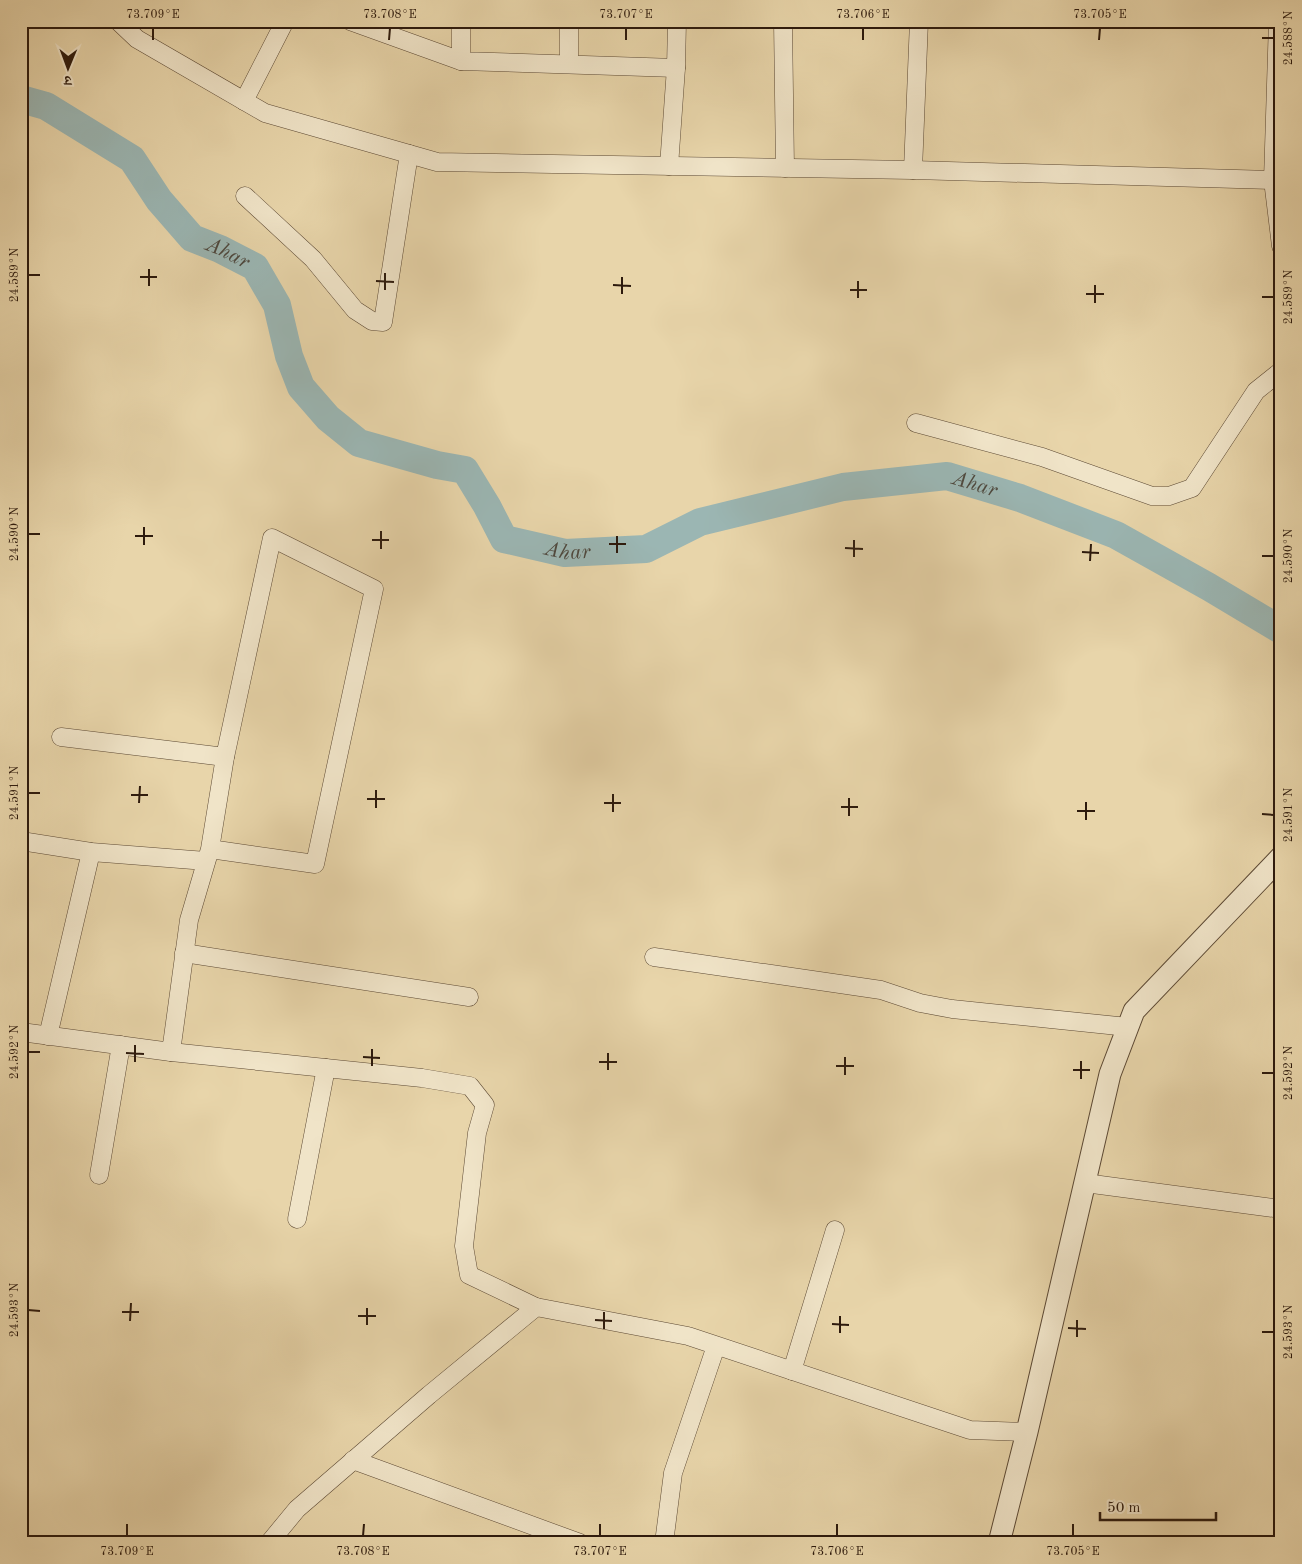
<svg xmlns="http://www.w3.org/2000/svg" width="1302" height="1564" viewBox="0 0 1302 1564" font-family="'Old Standard TT','Noto Serif Devanagari',serif">
<rect width="100%" height="100%" fill="#e8d5aa"/>
<filter id="stains"><feTurbulence type="fractalNoise" baseFrequency=".004" numOctaves="4"/><feColorMatrix values="0 0 0 0 .2 0 0 0 0 .09 0 0 0 0 .02 0 0 0 .5 -.17"/></filter>
<radialGradient id="worn" r=".72"><stop offset=".6" stop-color="#630" stop-opacity="0"/><stop offset="1" stop-color="#630" stop-opacity=".3"/></radialGradient>
<g fill="none" stroke-linecap="round" stroke-linejoin="round">
<path stroke="#9bb6b3" stroke-width="28" id="s1" d="M21,99l25,7 86,53 27,41 33,38 28,11 35,18 22,38 12,51 12,31 27,31 31,25 78,22 28,5 22,36 17,33 61,14 81,-4 54,-27 143,-35 104,-11 73,22 96,37 93,52 72,43"/>
<g stroke="#5c4934" stroke-width="19">
<g id="minor">
<path d="M118,21l19,18 128,74 172,49 476,8 360,10"/>
<path d="M350,21l111,40"/>
<path d="M461,21v40l215,7 1,-47"/>
<path d="M783,21l2,147"/>
<path d="M1278,21l-5,159 8,66"/>
<path d="M569,64v-43"/>
<path d="M244,101l41,-80"/>
<path d="M669,166l7,-98"/>
<path d="M913,170l6,-149"/>
<path d="M245,196l68,63 42,51 17,11 11,1 26,-168"/>
<path d="M916,423l126,34 110,39h17l23,-8 64,-97 25,-20"/>
<path d="M61,737l164,20"/>
<path d="M21,841l70,11 115,9"/>
<path d="M184,953l285,44"/>
<path d="M654,957l227,33 39,13 32,6 176,18"/>
<path d="M21,1032l150,20 18,-132 21,-71 15,-92 47,-219 102,51 -59,275 -105,-15"/>
<path d="M48,1036l43,-184"/>
<path d="M171,1052l251,26 48,8 15,19 -8,28 -13,113 5,29 67,32"/>
<path d="M99,1175l22,-130"/>
<path d="M1085,1183l196,26"/>
<path d="M297,1219l29,-151"/>
<path d="M792,1371l43,-141"/>
<path d="M353,1460l227,83"/>
<path d="M269,1543l28,-34 132,-114 107,-88 152,29 282,94 57,2"/>
<path d="M664,1543l9,-70 43,-127"/>
</g>
</g>
<g stroke="#5c4934" stroke-width="23">
<path id="tertiary" d="M999,1543l28,-111 83,-358 24,-63 147,-154"/>
</g>
<use href="#minor" stroke="#f0e4c8" stroke-width="18"/>
<use href="#tertiary" stroke="#f0e4c8" stroke-width="21"/>
</g>
<path fill="none" stroke="#2d1a0d" stroke-width="2" d="M1262,38h12M153,40v-12M389,40l1,-12M626,40v-12M863,40v-12M1099,40l1,-12M28,275h12M140,277h17M376,281l18,1M613,285l18,1M149,286v-17M385,290v-17M850,290h17M622,294v-17M1086,294h18M1262,297h12M858,298v-17M1095,303v-18M28,534h12M135,536h18M372,540h17M609,544h17M144,545v-18M845,548l18,1M381,549v-18M1082,552l17,1M617,553v-17M1262,556h12M854,557v-17M1090,561l1,-17M28,793h12M131,795h17M367,799h18M139,803l1,-17M604,803h17M841,807h17M376,808v-18M1077,811h18M613,812v-18M1262,814l12,1M849,816v-18M1086,820v-18M28,1052h12M126,1053l18,1M363,1057l17,1M135,1062v-17M599,1062h18M372,1066v-17M836,1066h18M608,1070v-17M1073,1070h17M1262,1073h12M845,1075v-18M1081,1079v-18M28,1310l12,1M122,1312h17M358,1316h18M595,1320l17,1M130,1321l1,-18M832,1324l17,1M367,1325v-17M1068,1328l18,1M604,1329v-17M1262,1332h12M840,1333v-17M1077,1337v-17M127,1536v-12M363,1536l1,-12M600,1536v-12M837,1536v-12M1073,1536v-12"/>
<g text-anchor="middle" dominant-baseline="central" stroke-width="4.5" stroke-linejoin="round" paint-order="stroke">
<g font-size="21" font-style="italic" fill="#4e493f" stroke="#f0e4c8">
<text stroke="none"><textPath href="#s1" startOffset="265">Ahar</textPath></text>
<text stroke="none"><textPath href="#s1" startOffset="1180">Ahar</textPath></text>
<text stroke="none"><textPath href="#s1" startOffset="760">Ahar</textPath></text>
</g>
</g>
<rect width="1302" height="1564" fill="none" stroke="#e8d5aa" stroke-width="55"/>
<g transform="translate(68 68) rotate(181)" stroke="#f0e4c8" stroke-width="4" paint-order="stroke">
<path d="M0-4L9 19L0 12L-9 19Z" fill="#2d1a0d"/>
<text y="-8" font-size="14" font-weight="bold" text-anchor="middle" fill="#2d1a0d">उ</text>
</g>
<path d="M1100 1512v8h116v-8" fill="none" stroke="#2d1a0d" stroke-width="2.5"/>
<text x="1107" y="1512" font-size="15" fill="#2d1a0d" stroke="#f0e4c8" stroke-width="4" paint-order="stroke">50 m</text>
<rect x="28" y="28" width="1246" height="1508" fill="none" stroke="#2d1a0d" stroke-width="2"/>
<g font-size="12" text-anchor="middle" fill="#2d1a0d">
<text x="153" y="18">73.709°E</text>
<text x="390" y="18">73.708°E</text>
<text x="626" y="18">73.707°E</text>
<text x="863" y="18">73.706°E</text>
<text x="1100" y="18">73.705°E</text>
<text transform="translate(1288 38) rotate(-90)" y="4">24.588°N</text>
<text transform="translate(14 275) rotate(-90)" y="4">24.589°N</text>
<text transform="translate(1288 297) rotate(-90)" y="4">24.589°N</text>
<text transform="translate(14 534) rotate(-90)" y="4">24.590°N</text>
<text transform="translate(1288 556) rotate(-90)" y="4">24.590°N</text>
<text transform="translate(14 793) rotate(-90)" y="4">24.591°N</text>
<text transform="translate(1288 815) rotate(-90)" y="4">24.591°N</text>
<text transform="translate(14 1052) rotate(-90)" y="4">24.592°N</text>
<text transform="translate(1288 1073) rotate(-90)" y="4">24.592°N</text>
<text transform="translate(14 1310) rotate(-90)" y="4">24.593°N</text>
<text transform="translate(1288 1332) rotate(-90)" y="4">24.593°N</text>
<text x="127" y="1555">73.709°E</text>
<text x="363" y="1555">73.708°E</text>
<text x="600" y="1555">73.707°E</text>
<text x="837" y="1555">73.706°E</text>
<text x="1073" y="1555">73.705°E</text>
</g>
<rect width="100%" height="100%" filter="url(#stains)"/>
<rect width="100%" height="100%" fill="url(#worn)"/>
</svg>
